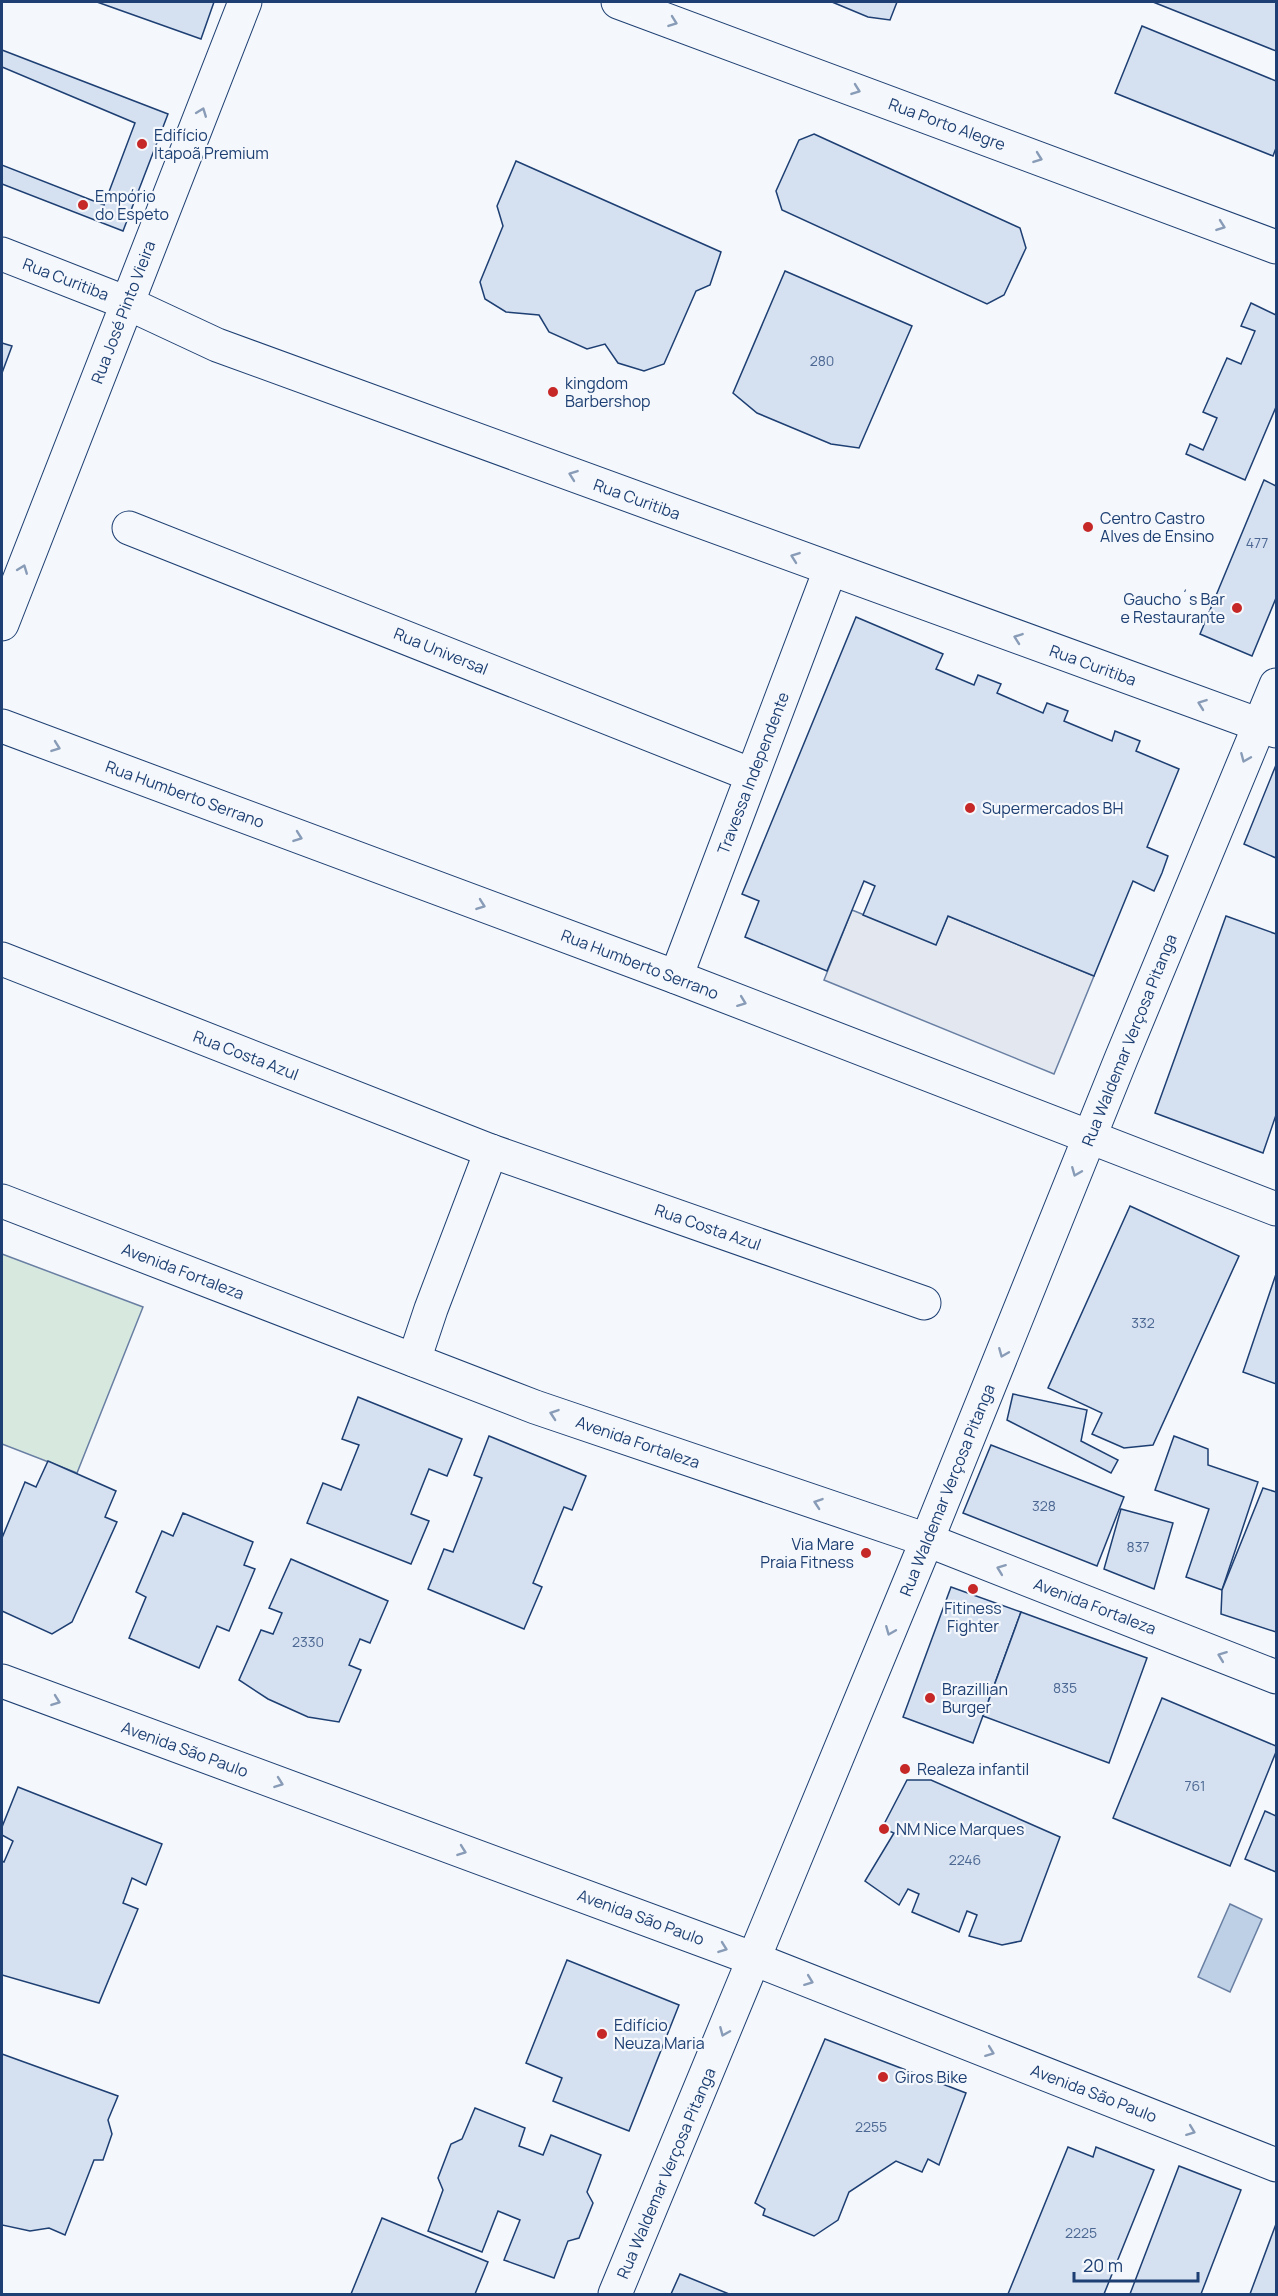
<svg xmlns="http://www.w3.org/2000/svg" width="1278" height="2296" viewBox="0 0 1278 2296" font-family="Manrope,sans-serif">
<rect width="100%" height="100%" fill="#f4f7fb"/>
<path fill="#d7e8df" stroke="#687fa3" stroke-width="1.5" d="M2,1254l141,53 -66,166 -75,-29z"/>
<path fill="#e3e8f0" stroke="#687fa3" stroke-width="1.5" d="M852,910l84,34 12,-28 146,60 -40,98 -230,-94z"/>
<path fill="#bed0e5" stroke="#687fa3" stroke-width="1.5" d="M1230,1904l32,15 -32,73 -32,-15z"/>
<g fill="#d5e0f0" stroke="#1d3f73" stroke-width="1.5">
<path d="M97,2h117l-13,37z"/>
<path d="M832,2h65l-7,18 -22,-3z"/>
<path d="M1153,2h123v49z"/>
<path d="M1142,26l134,55v67l-3,8 -158,-63z"/>
<path d="M2,50l166,64 -45,117 -121,-47v-19l102,40 31,-82 -133,-56z"/>
<path d="M814,134l206,94 6,20 -22,47 -17,9 -205,-94 -6,-19 23,-51z"/>
<path d="M516,161l205,91 -11,33 -14,6 -32,73 -20,7 -26,-8 -13,-19 -18,5 -38,-17 -10,-17 -33,-3 -21,-13 -5,-17 23,-56 -6,-20z"/>
<path d="M785,271l127,55 -53,122 -28,-4 -74,-31 -24,-20z"/>
<path d="M1251,303l25,12v92l-31,73 -59,-26 4,-10 13,6 14,-32 -14,-6 24,-54 14,6 14,-33 -14,-5z"/>
<path d="M2,343l10,3 -10,27z"/>
<path d="M1264,480l12,6v112l-24,58 -52,-22z"/>
<path d="M856,617l87,37 -7,15 38,16 4,-10 23,9 -4,9 46,20 4,-10 21,8 -4,10 48,20 3,-10 25,10 -4,10 43,18 -32,78 21,9 -6,17 -8,18 -21,-10 -39,95 -146,-60 -12,29 -73,-30 12,-29 -11,-5 -37,90 -82,-34 14,-36 -17,-7z"/>
<path d="M1276,765v93l-32,-14z"/>
<path d="M1226,916l50,18v181l-13,38 -108,-40z"/>
<path d="M1130,1206l109,50 -86,189 -29,3 -32,-14 10,-21 -54,-25z"/>
<path d="M1276,1274v110l-33,-12z"/>
<path d="M1013,1394l74,16 -6,31 37,19 -7,13 -104,-53z"/>
<path d="M358,1397l104,42 -15,37 -18,-7 -18,45 18,7 -18,43 -104,-41 16,-40 18,7 18,-45 -17,-6z"/>
<path d="M489,1436l97,40 -14,34 -8,-3 -31,76 9,4 -18,42 -96,-40 16,-40 9,3 29,-74 -8,-3z"/>
<path d="M1174,1436l34,13v16l50,17 -36,108 -36,-13 23,-68 -54,-19z"/>
<path d="M991,1445l133,52 -27,69 -134,-53z"/>
<path d="M48,1461l68,30 -11,26 12,5 -45,100 -20,12 -50,-23v-73l23,-56 11,5z"/>
<path d="M1263,1488l13,4v140l-55,-18 1,-24z"/>
<path d="M1121,1509l52,14 -19,66 -50,-20z"/>
<path d="M183,1513l70,29 -9,23 11,4 -26,62 -12,-5 -18,42 -70,-30 17,-41 -10,-5 26,-61 11,5z"/>
<path d="M291,1559l97,42 -18,42 -10,-4 -11,26 12,5 -22,52 -31,-5 -40,-18 -29,-19 22,-50 12,4 9,-21 -13,-5z"/>
<path d="M951,1587l70,25 -48,131 -70,-26z"/>
<path d="M1021,1612l126,46 -38,105 -126,-47z"/>
<path d="M1162,1698l114,48v6l-46,114 -117,-48z"/>
<path d="M907,1780h24l129,57 -39,104 -19,4 -33,-9 8,-21 -10,-4 -8,21 -47,-20 7,-18 -11,-5 -9,16 -34,-24 29,-48 -12,-5z"/>
<path d="M18,1787l144,57 -16,41 -14,-7 -9,25 15,6 -39,94 -97,-28v-114l2,1 9,-21 -11,-6v-8z"/>
<path d="M1265,1811l11,5v56l-31,-13z"/>
<path d="M567,1960l112,45 -50,126 -76,-30 9,-23 -36,-15z"/>
<path d="M825,2039l141,54 -27,72 -11,-6 -6,13 -26,-11 -47,31 -11,28 -24,16 -51,-21 2,-6 -10,-6z"/>
<path d="M2,2054l116,42 -10,24 4,14 -9,26h-9l-29,75 -16,-7 -19,3 -28,-6z"/>
<path d="M475,2108l50,20 -6,18 24,9 8,-20 50,20 -14,37 6,11 -14,35 -11,3 -14,37 -50,-18 16,-40 -22,-9 -16,41 -54,-21 15,-41 -5,-12 13,-34 11,-5z"/>
<path d="M1068,2147l25,10 3,-10 58,23 -50,124h-96z"/>
<path d="M1179,2166l62,24 -40,104h-71z"/>
<path d="M382,2218l106,44 -13,32h-124z"/>
<path d="M1276,2224v70h-26z"/>
<path d="M680,2274l49,20h-58z"/>
</g>
<g fill="none" stroke-linecap="round" stroke-linejoin="round">
<g stroke="#1d3f73" stroke-width="35">
<g id="street">
<path d="M618,2l658,245"/>
<path d="M2,254l125,49 90,42 1059,386"/>
<path d="M129,528l623,247"/>
<path d="M2,726l674,251 600,232"/>
<path d="M2,959l489,192 433,152"/>
<path d="M676,977l154,-407"/>
<path d="M2,1201l533,206 392,133 349,137"/>
<path d="M414,1360l17,-51 60,-158"/>
</g>
</g>
<g stroke="#1d3f73" stroke-width="35">
<g id="secondary">
<path d="M2,624l243,-622"/>
<path d="M2,1681l752,278 522,206"/>
<path d="M615,2294l312,-754 194,-481 155,-374"/>
</g>
</g>
<use href="#street" stroke="#f4f7fb" stroke-width="33"/>
<use href="#secondary" stroke="#f4f7fb" stroke-width="33"/>
</g>
<defs><path id="oneway-chevron" d="M-2-3.5L2.5 0L-2 3.5" fill="none" stroke-width="1.6" stroke-linecap="round" stroke-linejoin="round" transform="scale(1.5)"/></defs>
<g stroke="#889bb7">
<use href="#oneway-chevron" transform="translate(673 22) rotate(20)"/>
<use href="#oneway-chevron" transform="translate(856 90) rotate(20)"/>
<use href="#oneway-chevron" transform="translate(202 112) rotate(-69)"/>
<use href="#oneway-chevron" transform="translate(1038 158) rotate(20)"/>
<use href="#oneway-chevron" transform="translate(1221 226) rotate(20)"/>
<use href="#oneway-chevron" transform="translate(573 475) rotate(-160)"/>
<use href="#oneway-chevron" transform="translate(795 557) rotate(-160)"/>
<use href="#oneway-chevron" transform="translate(23 569) rotate(-69)"/>
<use href="#oneway-chevron" transform="translate(1018 638) rotate(-160)"/>
<use href="#oneway-chevron" transform="translate(1202 704) rotate(-160)"/>
<use href="#oneway-chevron" transform="translate(56 747) rotate(20)"/>
<use href="#oneway-chevron" transform="translate(1245 758) rotate(113)"/>
<use href="#oneway-chevron" transform="translate(298 837) rotate(20)"/>
<use href="#oneway-chevron" transform="translate(481 905) rotate(20)"/>
<use href="#oneway-chevron" transform="translate(742 1002) rotate(21)"/>
<use href="#oneway-chevron" transform="translate(1076 1172) rotate(112)"/>
<use href="#oneway-chevron" transform="translate(1003 1353) rotate(112)"/>
<use href="#oneway-chevron" transform="translate(554 1414) rotate(-161)"/>
<use href="#oneway-chevron" transform="translate(818 1503) rotate(-161)"/>
<use href="#oneway-chevron" transform="translate(1001 1569) rotate(-159)"/>
<use href="#oneway-chevron" transform="translate(890 1631) rotate(112)"/>
<use href="#oneway-chevron" transform="translate(1222 1656) rotate(-159)"/>
<use href="#oneway-chevron" transform="translate(56 1701) rotate(20)"/>
<use href="#oneway-chevron" transform="translate(279 1783) rotate(20)"/>
<use href="#oneway-chevron" transform="translate(462 1851) rotate(20)"/>
<use href="#oneway-chevron" transform="translate(723 1948) rotate(20)"/>
<use href="#oneway-chevron" transform="translate(809 1981) rotate(21)"/>
<use href="#oneway-chevron" transform="translate(724 2032) rotate(113)"/>
<use href="#oneway-chevron" transform="translate(990 2052) rotate(21)"/>
<use href="#oneway-chevron" transform="translate(1191 2131) rotate(21)"/>
</g>
<g fill="#c62828" stroke="#f4f7fb" stroke-width="2">
<circle cx="142" cy="144" r="6"/>
<circle cx="83" cy="205" r="6"/>
<circle cx="553" cy="392" r="6"/>
<circle cx="1088" cy="527" r="6"/>
<circle cx="1237" cy="608" r="6"/>
<circle cx="970" cy="808" r="6"/>
<circle cx="866" cy="1553" r="6"/>
<circle cx="973" cy="1589" r="6"/>
<circle cx="930" cy="1698" r="6"/>
<circle cx="905" cy="1769" r="6"/>
<circle cx="884" cy="1829" r="6"/>
<circle cx="602" cy="2034" r="6"/>
<circle cx="883" cy="2077" r="6"/>
</g>
<g text-anchor="middle" dominant-baseline="central" stroke-width="4.5" stroke-linejoin="round" paint-order="stroke">
<g font-size="14" fill="#4b6792">
<text x="822" y="360">280</text>
<text x="1257" y="542">477</text>
<text x="1143" y="1322">332</text>
<text x="1044" y="1505">328</text>
<text x="1138" y="1546">837</text>
<text x="308" y="1641">2330</text>
<text x="1065" y="1687">835</text>
<text x="1195" y="1785">761</text>
<text x="965" y="1859">2246</text>
<text x="871" y="2126">2255</text>
<text x="1081" y="2232">2225</text>
</g>
<g font-size="16" fill="#1d3f73" stroke="#f4f7fb">
<text transform="translate(947 124) rotate(20)">Rua Porto Alegre</text>
<text transform="translate(66 279) rotate(21)">Rua Curitiba</text>
<text transform="translate(123 312) rotate(-69)">Rua José Pinto Vieira</text>
<text transform="translate(637 499) rotate(20)">Rua Curitiba</text>
<text transform="translate(441 651) rotate(22)">Rua Universal</text>
<text transform="translate(1093 665) rotate(20)">Rua Curitiba</text>
<text transform="translate(753 773) rotate(-69)">Travessa Independente</text>
<text transform="translate(185 794) rotate(20)">Rua Humberto Serrano</text>
<text transform="translate(640 964) rotate(21)">Rua Humberto Serrano</text>
<text transform="translate(1129 1040) rotate(-68)">Rua Waldemar Verçosa Pitanga</text>
<text transform="translate(246 1055) rotate(21)">Rua Costa Azul</text>
<text transform="translate(708 1227) rotate(19)">Rua Costa Azul</text>
<text transform="translate(183 1271) rotate(21)">Avenida Fortaleza</text>
<text transform="translate(638 1442) rotate(19)">Avenida Fortaleza</text>
<text transform="translate(947 1490) rotate(-68)">Rua Waldemar Verçosa Pitanga</text>
<text transform="translate(1095 1606) rotate(21)">Avenida Fortaleza</text>
<text transform="translate(185 1749) rotate(20)">Avenida São Paulo</text>
<text transform="translate(641 1917) rotate(20)">Avenida São Paulo</text>
<text transform="translate(1094 2093) rotate(21)">Avenida São Paulo</text>
<text transform="translate(666 2173) rotate(-67)">Rua Waldemar Verçosa Pitanga</text>
</g>
<g font-size="16" fill="#1d3f73" stroke="#f4f7fb" text-anchor="start">
<text x="154" y="135">Edifício<tspan x="154" dy="18">Itapoã Premium</tspan></text>
<text x="95" y="196">Empório<tspan x="95" dy="18">do Espeto</tspan></text>
<text x="565" y="383">kingdom<tspan x="565" dy="18">Barbershop</tspan></text>
<text x="1100" y="518">Centro Castro<tspan x="1100" dy="18">Alves de Ensino</tspan></text>
<text x="1225" y="599" text-anchor="end">Gaucho´s Bar<tspan x="1225" dy="18">e Restaurante</tspan></text>
<text x="982" y="808">Supermercados BH</text>
<text x="854" y="1544" text-anchor="end">Via Mare<tspan x="854" dy="18">Praia Fitness</tspan></text>
<text x="973" y="1608" text-anchor="middle">Fitiness<tspan x="973" dy="18">Fighter</tspan></text>
<text x="942" y="1689">Brazillian<tspan x="942" dy="18">Burger</tspan></text>
<text x="917" y="1769">Realeza infantil</text>
<text x="896" y="1829">NM Nice Marques</text>
<text x="614" y="2025">Edifício<tspan x="614" dy="18">Neuza Maria</tspan></text>
<text x="895" y="2077">Giros Bike</text>
</g>
</g>
<rect width="1278" height="2296" fill="none" stroke="#1d3f73" stroke-width="6"/>
<path d="M1074 2272v9h124v-9" fill="none" stroke="#1d3f73" stroke-width="3"/>
<text x="1083" y="2272" font-size="18" fill="#1d3f73" stroke="#f4f7fb" stroke-width="4.5" paint-order="stroke">20 m</text>
</svg>
